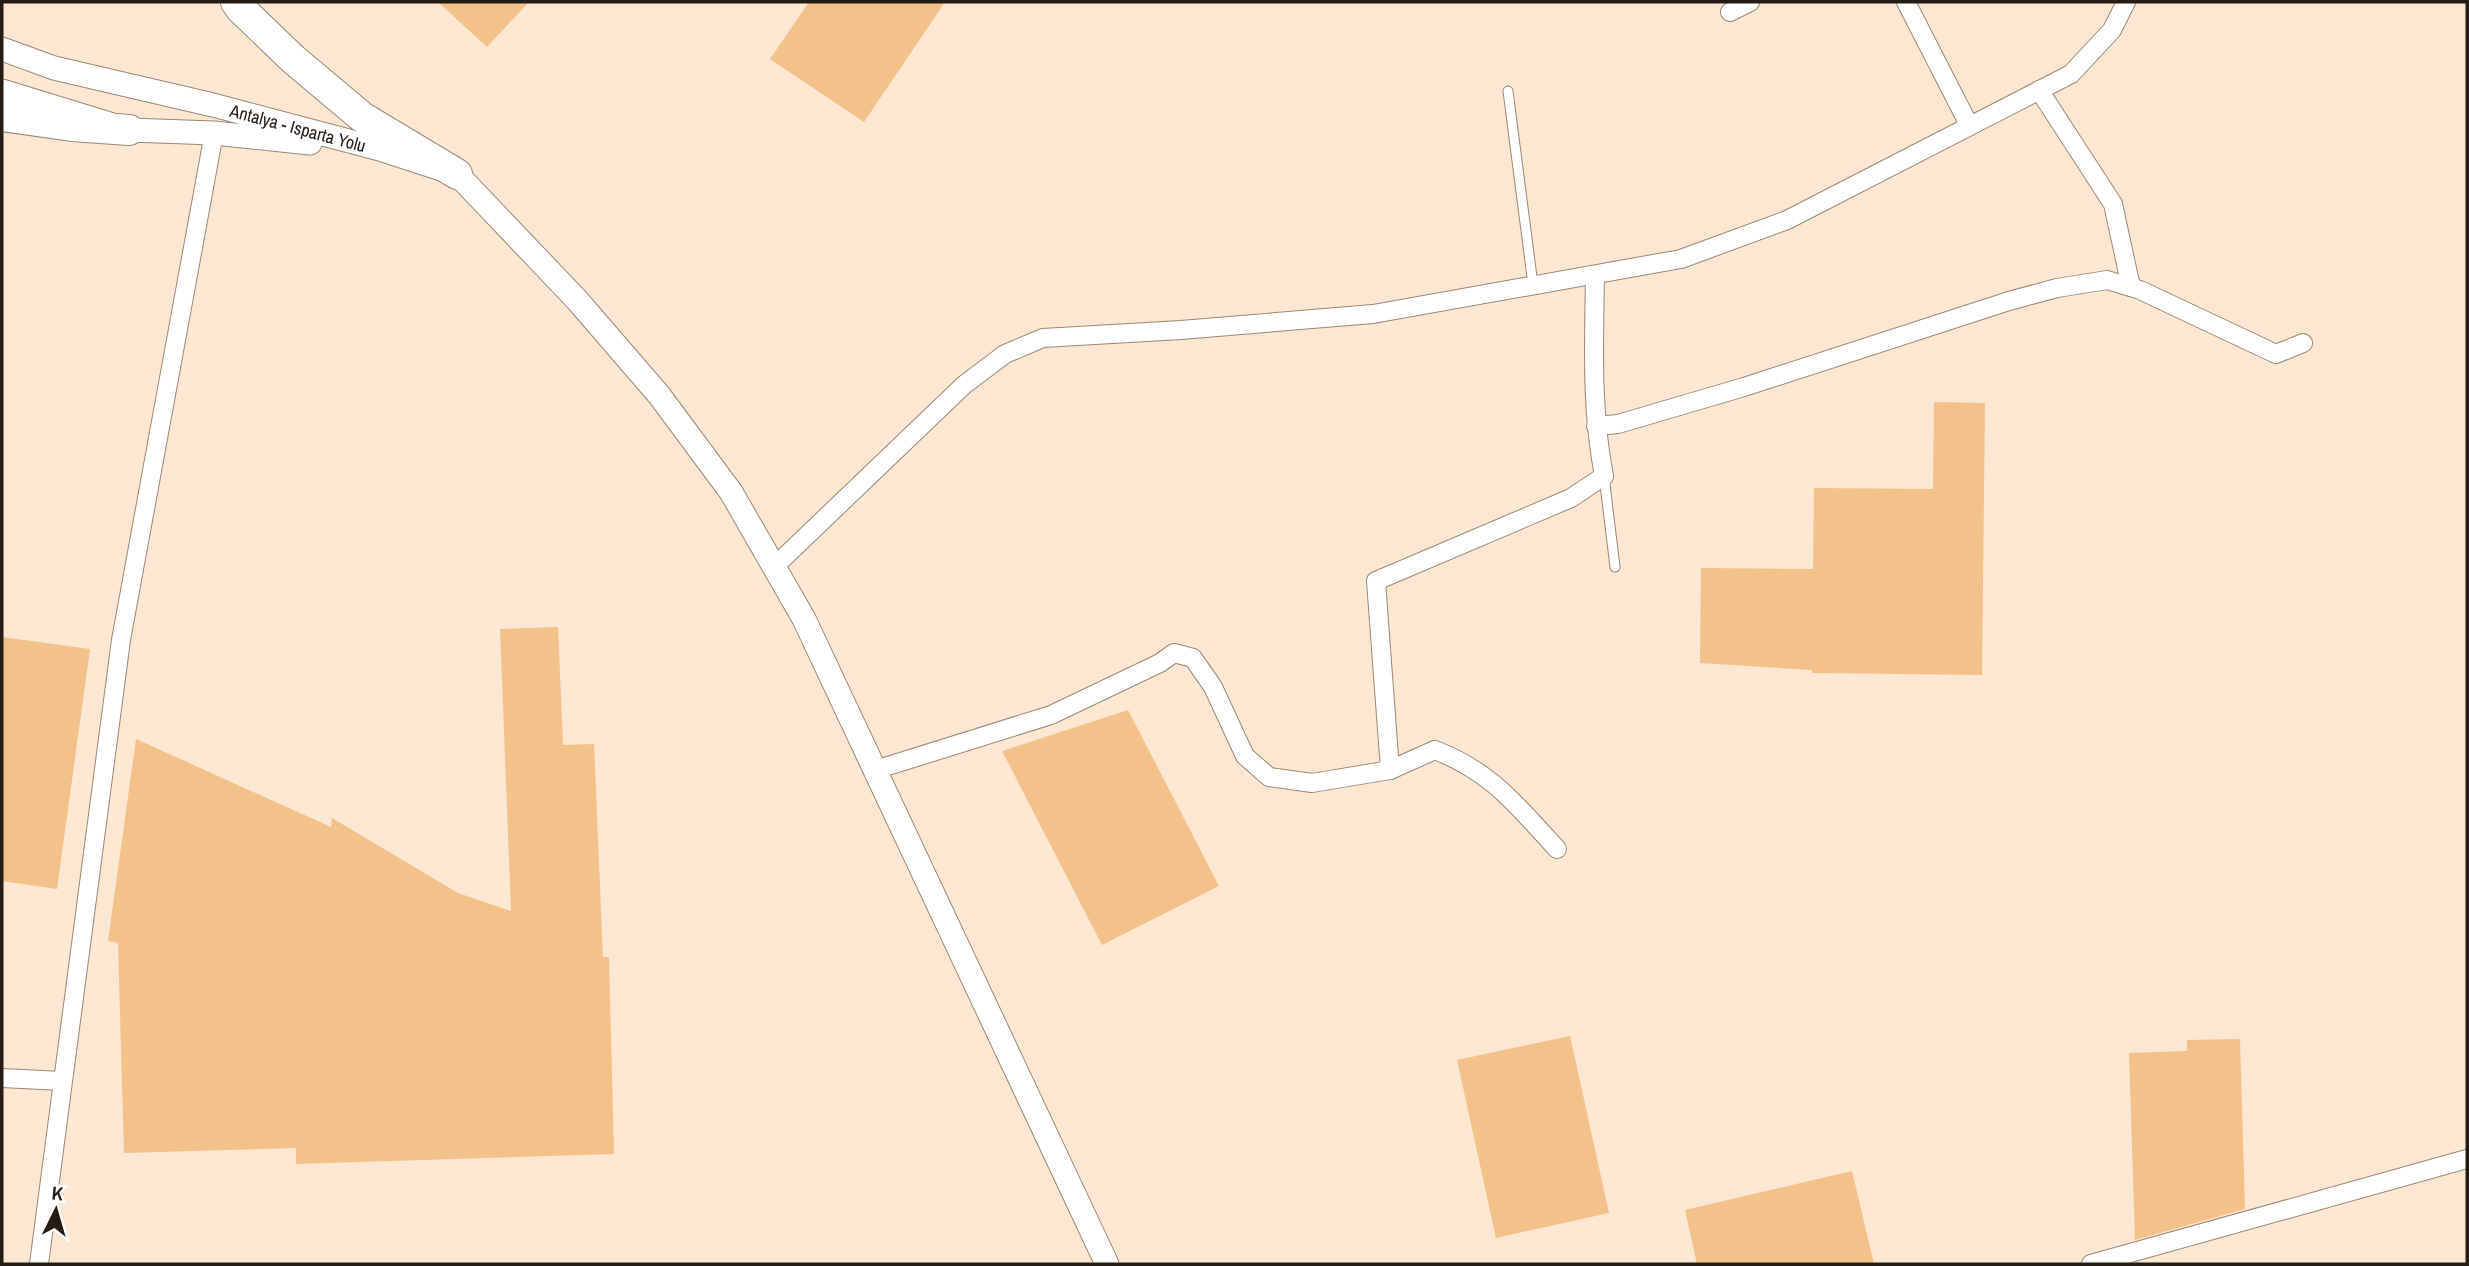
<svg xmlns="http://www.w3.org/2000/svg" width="2469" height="1266" viewBox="0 0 2469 1266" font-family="'Archivo Narrow',sans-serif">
<rect width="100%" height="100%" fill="#fbe7d2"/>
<g fill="#f3c18a">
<path d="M438,2h91l-42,45z"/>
<path d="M809,2h136l-81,120 -94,-63z"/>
<path d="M1934,402l51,1 -3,272 -170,-2v-3l-112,-7 1,-95 112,1 1,-81 119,1z"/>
<path d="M558,627l5,118 31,-1 9,213h6l5,197 -318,10v-16l-172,5 -6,-210 -10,-2 28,-202 195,88 1,-9 126,75 53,18 -11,-282z"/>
<path d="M2,637l88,12 -33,240 -55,-8z"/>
<path d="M1128,710l91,176 -117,59 -100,-194z"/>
<path d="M1570,1036l39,177 -113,25 -39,-178z"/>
<path d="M2240,1039l5,170 -110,31 -6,-187 58,-2v-11z"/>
<path d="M1852,1171l22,93h-177l-12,-54z"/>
</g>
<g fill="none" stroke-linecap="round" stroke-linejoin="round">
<g stroke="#9a8874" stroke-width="11">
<g id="lane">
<path d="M1508,91l25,194"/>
<path d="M1604,476l11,91"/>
</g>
</g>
<g stroke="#9a8874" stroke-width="20">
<g id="street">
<path d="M1906,2l63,123"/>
<path d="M1730,12l20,-10"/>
<path d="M2039,90l74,114 18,83"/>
<path d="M1596,426l22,-2 126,-37 265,-86 48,-13 50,-8 33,10 136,64 27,-11"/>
<path d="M774,567l190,-182 41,-31 38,-16 138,-8 192,-16 308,-55 106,-39 284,-146 41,-44 14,-28"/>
<path d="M875,770l176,-55 109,-52 14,-10 19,5 20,29 32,69 24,21 43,6 78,-13 45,-20c57,22 82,56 122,99"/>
<path d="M1390,770l-14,-189 195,-83 33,-22c-13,-67 -10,-133 -9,-200"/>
<path d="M2,1078l60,3"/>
<path d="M39,1264l82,-624 93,-507"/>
<path d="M2091,1264l376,-105"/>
</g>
</g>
<g stroke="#9a8874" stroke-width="25">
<g id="secondary">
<path d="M2,49l52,19 159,37 170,45 74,24 120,126 82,95 72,97 73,127 303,645"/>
<path d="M2,91l127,39 85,3 96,10"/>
</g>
</g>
<g stroke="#9a8874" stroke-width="32">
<g id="highway">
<path d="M236,2l5,7 52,50 69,58 95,57"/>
<path d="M2,116l70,10 57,4"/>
</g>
</g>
<use href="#lane" stroke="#fff" stroke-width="9"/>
<use href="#street" stroke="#fff" stroke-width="18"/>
<use href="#secondary" stroke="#fff" stroke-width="23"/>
<use href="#highway" stroke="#fff" stroke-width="30"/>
</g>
<g text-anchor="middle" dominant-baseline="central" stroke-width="6" stroke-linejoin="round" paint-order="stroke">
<g font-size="18" fill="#241c15" stroke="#fff">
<text transform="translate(298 128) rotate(15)">Antalya - Isparta Yolu</text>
</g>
</g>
<rect width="2469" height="1266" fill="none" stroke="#241c15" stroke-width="7"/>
<g transform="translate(56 1210) rotate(5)" stroke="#ffffff" stroke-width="5" paint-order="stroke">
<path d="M0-5L12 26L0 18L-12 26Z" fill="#241c15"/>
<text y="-10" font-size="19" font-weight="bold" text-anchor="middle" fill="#241c15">K</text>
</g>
</svg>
